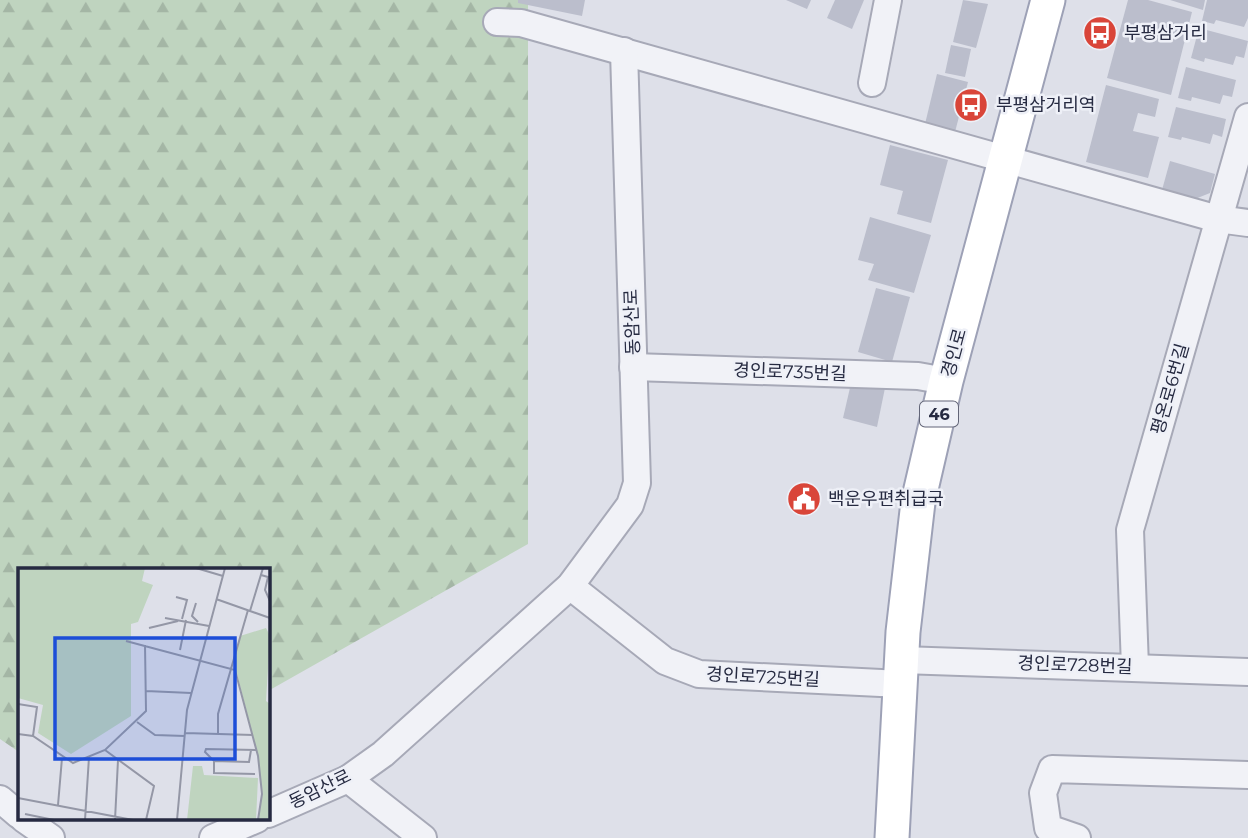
<svg xmlns="http://www.w3.org/2000/svg" width="1248" height="838" viewBox="0 0 1248 838" font-family="Montserrat,'Noto Sans KR',sans-serif">
<defs>
<pattern id="forest-firs" width="22" height="20" patternUnits="userSpaceOnUse" patternTransform="scale(1.75)"><rect width="22" height="20" fill="#bfd4bf"/><path d="M5 1l3.5 6h-7zM16 11l3.5 6h-7z" fill="#a4b6a5"/></pattern>
</defs>
<rect width="100%" height="100%" fill="#dee0e9"/>
<path fill="url(#forest-firs)" d="M0,0h528v544l-260,147v-121h-249v182l-19,-13z"/>
<g fill="#bbbecc">
<path d="M518,0h67l-3,16 -64,-13z"/>
<path d="M786,0h25l-4,9z"/>
<path d="M835,0h29l-12,29 -25,-11z"/>
<path d="M963,0l25,4 -12,44 -23,-6z"/>
<path d="M1128,0h20l44,12 -21,83 -64,-17z"/>
<path d="M1170,0h35l-2,10z"/>
<path d="M1207,0h41v18l-4,9 -28,-7 -2,4 -12,-3z"/>
<path d="M1199,28l49,13 -4,17 -8,-2 -3,9 -28,-7 -1,4 -13,-4z"/>
<path d="M951,45l20,4 -6,28 -20,-4z"/>
<path d="M1186,67l50,13 -4,17 -9,-2 -3,9 -28,-7 -1,4 -13,-3z"/>
<path d="M937,74l31,8 -13,50 -30,-8z"/>
<path d="M1106,85l53,14 -4,18 -17,-4 -5,18 26,6 -11,41 -62,-16z"/>
<path d="M1176,107l50,12 -4,18 -9,-3 -3,10 -28,-7 -1,3 -13,-3z"/>
<path d="M890,145l58,15 -17,63 -34,-9 6,-23 -23,-6z"/>
<path d="M1170,161l45,13 -5,19 -15,6 -33,-9z"/>
<path d="M870,217l61,18 -17,58 -46,-13 6,-16 -16,-4z"/>
<path d="M876,288l34,9 -18,65 -34,-10z"/>
<path d="M852,379l33,9 -8,39 -34,-9z"/>
</g>
<g fill="none" stroke-linecap="round" stroke-linejoin="round">
<g stroke="#a7a9b7" stroke-width="30">
<g id="minor">
<path d="M497,22l24,1 697,196 30,4"/>
<path d="M872,83l16,-83"/>
<path d="M633,367l285,9 28,5"/>
<path d="M570,586l95,75 34,13 202,10"/>
<path d="M902,660l346,12"/>
<path d="M1135,667l-5,-137 118,-413"/>
<path d="M348,779l75,59"/>
<path d="M0,799l19,16"/>
<path d="M268,814l80,-35 35,-25 187,-168 60,-81 7,-22 -13,-432"/>
<path d="M24,819l27,19"/>
<path d="M213,838l44,-19"/>
<path d="M1077,838l-29,-10 -5,-35 9,-24 196,6"/>
</g>
</g>
<g stroke="#9da1b6" stroke-width="37">
<path id="major" d="M892,838l11,-206 15,-130 28,-121 102,-381"/>
</g>
<use href="#minor" stroke="#f1f2f7" stroke-width="26"/>
<use href="#major" stroke="#fff" stroke-width="33"/>
</g>
<defs>
<g id="bus-disc" transform="scale(1.75)"><circle r="9.5" fill="#d94539" stroke="#eef0f7"/><path d="M-5-6H5V4H4V6H2V4H-2V6H-4V4H-5ZM-3.5-4V0h7V-4ZM-3.5 1.2v1.5H-2V1.2ZM2 1.2v1.5H3.5V1.2Z" fill="#fff"/></g>
<g id="civic-disc" transform="scale(1.75)"><circle r="9.5" fill="#d94539" stroke="#eef0f7"/><path d="M-.6-6.5H3V-4.5H.6V-3L4-1V1h2V6H-6V1h2V-1L-.6-3ZM-1.2 2.5V6h2.4V2.5Z" fill="#fff"/></g>
</defs>
<g fill-rule="evenodd">
<use href="#bus-disc" x="1100" y="33"/>
<use href="#bus-disc" x="971" y="105"/>
<use href="#civic-disc" x="804" y="499"/>
</g>
<g text-anchor="middle" dominant-baseline="central" stroke-width="5" stroke-linejoin="round" paint-order="stroke">
<rect fill="#eef0f7" stroke="#626578" stroke-width="2" x="920" y="401.5" width="38" height="25" rx="5"/>
<g font-size="16" font-weight="bold" fill="#262a41">
<text x="939" y="414">46</text>
</g>
<g font-size="18" fill="#262a41" stroke="#eef0f7" text-anchor="start">
<text x="1124" y="33">부평삼거리</text>
<text x="996" y="105">부평삼거리역</text>
<text x="828" y="499">백운우편취급국</text>
</g>
<g font-size="18" fill="#262a41" stroke="#eef0f7">
<text transform="translate(632 322) rotate(-92)">동암산로</text>
<text transform="translate(954 353) rotate(-75)">경인로</text>
<text transform="translate(790 372) rotate(2)">경인로735번길</text>
<text transform="translate(1170 389) rotate(-74)">평온로6번길</text>
<text transform="translate(1075 665) rotate(2)">경인로728번길</text>
<text transform="translate(763 677) rotate(3)">경인로725번길</text>
<text transform="translate(320 789) rotate(-26)">동암산로</text>
</g>
</g>
<g transform="translate(18 568)">
<rect width="252" height="252" fill="#dee0e9"/>
<path d="M0,0h127l-3,13 11,4 -15,37 -7,2v92l-60,38 -33,-21 5,-28 -25,-7zM248,60l4,8 -4,65 4,3v116h-12l4,-26 -4,-38 -24,-94 6,-26zM175,198h9l2,9 54,3 -2,42h-69z" fill="#bfd4bf"/>
<path fill="none" stroke="#9497a6" stroke-width="2" d="M178,0l27,8M243,7l7,2 -3,13 5,11M158,29l11,3 -5,19M198,31l54,19M178,35l-4,13 6,6M232,43l13,-43M147,50l44,8M131,60l29,-7M108,73l109,29 23,86 4,38 -4,26M162,82l6,-30M128,123l45,2M0,136l19,3 -4,29M119,154l18,13 30,1M167,165l68,2M0,166l15,2 40,27 32,-13 41,-39 -1,-66M200,166v-20l30,-104M87,182l49,36 -8,34M233,182l-2,12 -35,-1 -9,-9 1,-3 50,1M196,193v12l41,1M0,230l115,22M40,237l4,-47M7,246l29,6M67,252l4,-63M97,252l3,-60M159,252l10,-110 38,-142"/>
<path fill="#1d4ed8" fill-opacity="0.15" stroke="#1d4ed8" stroke-width="3.5" d="M37,70h180v121h-180z"/>
<rect width="252" height="252" fill="none" stroke="#262a41" stroke-width="3.5"/>
</g>
</svg>
